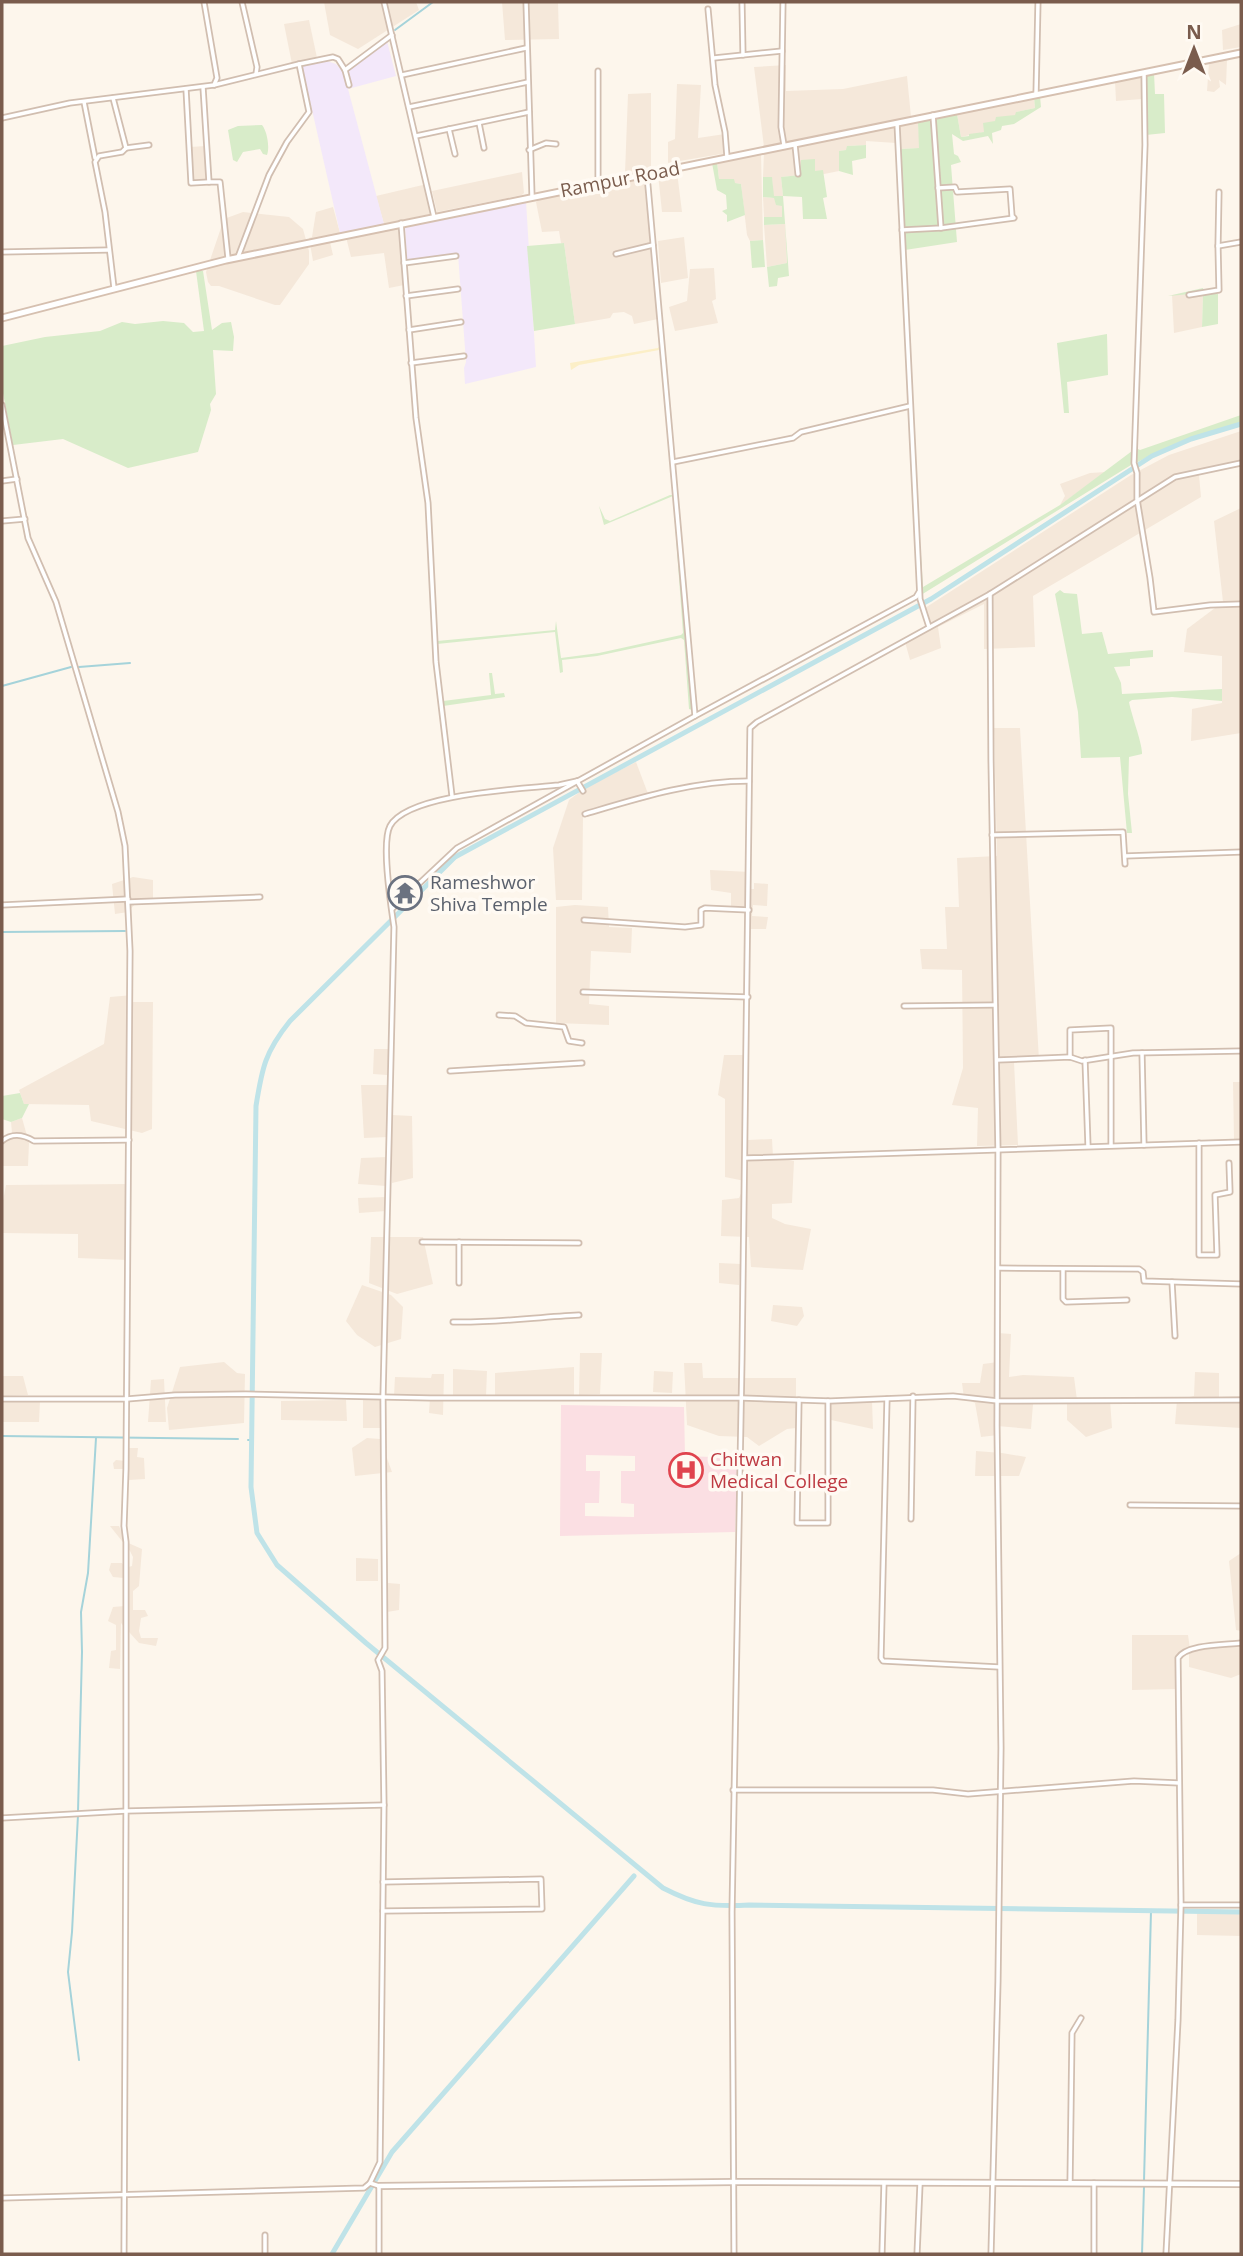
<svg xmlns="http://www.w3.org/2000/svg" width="1243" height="2256" viewBox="0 0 1243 2256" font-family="'Open Sans',sans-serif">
<rect width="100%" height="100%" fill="#fdf6ec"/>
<g fill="#f5e8da">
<path d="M324,2h92l3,8 -61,39 -28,-14z"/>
<path d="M502,2h56l1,37 -54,1z"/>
<path d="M309,20l8,38 -25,6 -8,-40z"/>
<path d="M1241,24v23l-18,3 -1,-20z"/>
<path d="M1227,60l-1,25 -7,-5 1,7 -6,5 -7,-1 2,-28z"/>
<path d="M786,65v26l57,-2 64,-13 4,41 -147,30 -10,-80z"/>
<path d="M1142,76v23l-26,2 -1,-20z"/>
<path d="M677,84l24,1 -3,53 27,-4 2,19 -59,10v-21l7,-3z"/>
<path d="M651,93v77l-26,3 3,-79z"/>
<path d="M1034,97l1,11 -19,4v3l-20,6 -12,11 -23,5 -4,-23z"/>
<path d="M918,123l2,25 -19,1 -1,-23z"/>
<path d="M895,124l1,19 -30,-2v4l-19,1v4l-8,1v20l-15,3 -22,-5 -1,6 -20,2 2,19h-10l-1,-18 -9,-1 1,-25z"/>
<path d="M206,146l1,35h-14l-3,-34z"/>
<path d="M761,153l2,87 -13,1 -3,-6 -6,-51 -7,-1 -1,-4h-14l-2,-17z"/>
<path d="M522,172l2,21 -2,2 -85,17 -5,-21z"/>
<path d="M677,172l5,40h-20l-4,-38z"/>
<path d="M644,178l14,141 -24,5 -2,-8 -8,-4 -11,1 -3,5 -35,6 -11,-81h-3l-2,-12 -17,1 -6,-30 4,-4z"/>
<path d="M427,184l8,29 -51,11 -8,-28z"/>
<path d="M763,197l11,1 8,7v12h-18z"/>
<path d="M333,207l7,26 -11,5 4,17 -20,6 -4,-23 3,-1 4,-25z"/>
<path d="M243,212l46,5 14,12 6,22v13l-29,41h-5l-56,-19h-8l-3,-4 -2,-10 18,-53z"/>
<path d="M785,224l2,39 -20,4 -3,-42z"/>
<path d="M400,226l4,59 -15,3 -5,-35 -33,4 -5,-20z"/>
<path d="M684,237l4,41 -27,5 -3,-42z"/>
<path d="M714,268l2,31 -4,2 6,22 -43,8 -6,-24 18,-6 3,-32z"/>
<path d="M1203,293l-1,34 -28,6 -2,-38z"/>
<path d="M1241,431v35l-42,9 2,22 -168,99 2,51 -51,2v-45l-46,23 3,21 -31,12 -6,-22 26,-14 -5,-16 206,-133 38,-20z"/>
<path d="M1106,472l-46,33 5,-9 -5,-12 30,-11z"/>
<path d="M1241,508v225l-50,8 1,-32 30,-6v-47l-38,-4 3,-23 36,-27 -9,-81z"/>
<path d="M994,728h26l19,332 -25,2 4,83 -41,1 1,-38 -26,-3 11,-37 -1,-98 -40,-1 -2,-20h27l-2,-42h14l-2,-49 40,-2z"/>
<path d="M636,762l14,37 -67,17 -1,84h-26l-3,-52 16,-48 16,-12z"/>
<path d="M710,870l40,2v17h4v-6l14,1 -1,22 -14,-1 -1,11 16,1 -2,12h-17v-18l-18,-2v-16l-20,-3z"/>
<path d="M133,877l20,3v24h-18l-7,8 -13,2 -3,-30z"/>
<path d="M575,905l33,2 1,20 23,1 -1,25 -40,-2 -2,53 20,2v19l-53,-2v-116z"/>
<path d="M133,995v7h20l-1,127 -10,4 -51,-12 -2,-16 -65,-1 -5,-14 85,-46 6,-47z"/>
<path d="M374,1049h15l-2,26 -14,-1z"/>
<path d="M724,1055h23l-2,101 3,-16 24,-1 1,18 21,4 -2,42 -20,1v14l13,6 26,5 -8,41 -52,-3 -2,-30 -28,-1 1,-36 17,-2 6,-13v-4l-20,-4v-78l-7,-4z"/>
<path d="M1233,1082h8v57h-7z"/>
<path d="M361,1085h28l-1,52 -24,1z"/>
<path d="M392,1115l20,1 1,62 -21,5z"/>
<path d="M22,1118l7,25 -1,23h-26v-23l10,-10 -1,-11z"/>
<path d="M387,1157l-1,29 -28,-2 3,-26z"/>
<path d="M128,1184v76l-50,-2v-24l-76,-1v-27l4,-21z"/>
<path d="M386,1197v14l-27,2 -1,-15z"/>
<path d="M371,1237h52l10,47 -36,10 -28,-11z"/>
<path d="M719,1263l22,1 -2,21 -20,-2z"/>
<path d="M362,1285l29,10 12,12 -2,32 -26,8 -18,-12 -11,-14z"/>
<path d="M773,1305l29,2 2,9 -7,10 -26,-5z"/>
<path d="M998,1333l13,1 -2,43 14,-2 51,2 3,23h33l2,28 -26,9 -19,-17v-16h-34l-2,25 -34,-3 1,9 -17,2 -6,-34 -11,-5 -2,-15h18l3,-19 15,-2z"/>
<path d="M580,1353h22l-2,41 -21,1z"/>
<path d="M224,1362l13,11 8,1 -1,49 -75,7 -2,-22 13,-41z"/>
<path d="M684,1363h18l1,15h93v50l-9,1 -28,17 -12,-9 -28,-1 -32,-11z"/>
<path d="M574,1367v28l-79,1v-23z"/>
<path d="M453,1369l34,2 -1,25h-33z"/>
<path d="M654,1371l19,1 -1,21 -19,-1z"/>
<path d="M1195,1372l24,1v24l22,-1v32l-66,-4 2,-24 17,-4z"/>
<path d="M432,1374h12l-1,41 -14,-2 1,-15 -36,-2 1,-19 36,1z"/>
<path d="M2,1376h21l5,19 -26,1z"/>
<path d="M164,1379l2,43h-18l3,-42z"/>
<path d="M346,1400l1,21 -66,-1v-19z"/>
<rect x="363" y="1400" width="17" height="28"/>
<path d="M40,1401l-1,21h-37v-20z"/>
<path d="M830,1401h42l1,28 -42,-9z"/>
<path d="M367,1438l13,1 12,33 -37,4 -3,-28z"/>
<path d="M126,1448h12l-1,9 7,1 1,21 -16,1 -3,-11h-12l-1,-6 3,-3 10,1z"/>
<path d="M976,1451l26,2 24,4 -7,19h-44z"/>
<path d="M110,1526h9l7,16 16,7 -3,37 -6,5v19h12l3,6 -7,2 -2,13 2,7h17l-2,8 -17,-3 -18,-20 -1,46 -11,-1 2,-17 5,-1v-25l-8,-4 5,-14 12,-1 -1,-28 -11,-1 -4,-7 2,-7h11l3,5 7,-2 1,-9 -3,-6z"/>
<path d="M1241,1553v78l-5,-1 -7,-69z"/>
<path d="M356,1558l22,1v22h-22z"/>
<path d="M388,1583l12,1 -1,26 -12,2z"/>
<path d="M1132,1635h56l2,14 51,-6v31l-10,4 -42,-11v-18l-8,3 -3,6 -1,31 -45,1z"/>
<path d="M1197,1911l44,2v23l-44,-1z"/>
</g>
<g fill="#f3e8fa">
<path d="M387,41l9,35 -48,13 36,135 -44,9 -38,-167 19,-7 15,5 6,7 3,-1z"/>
<path d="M526,201l10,166 -71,17 -1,-16 2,-6 -8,-108 -51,7 -2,-35z"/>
</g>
<path fill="#fbdfe3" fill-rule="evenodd" d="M561,1405l123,2 1,49 53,2 -3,74 -175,4zM586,1455l49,1v15h-14v32l13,1v13l-49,-1v-13h14l1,-32h-14z"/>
<g fill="#d8ecc9">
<path d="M1154,73l1,21h9l1,39 -19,2 -1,-60z"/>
<path d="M1040,96l1,11 -27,17 -12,2 -1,4 -9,3 1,11 -5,-8 -25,5 -11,-7 2,20 4,2 3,6 -10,3 6,77 -52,8 -4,-101 18,-1 -1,-25 39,-9 4,23 8,-1v-2l15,-2 -1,-9 12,-2 1,-4 19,-2 1,-3 19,-4 -1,-11z"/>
<path d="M262,125c5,6 8,22 5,30l-4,-1 -3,-5 -17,3 -6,10 -4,-2 -5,-30 10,-4z"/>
<path d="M866,145v13l-14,3 1,14 -14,-4v-20l7,-1 1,-4z"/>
<path d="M815,159v12l8,-1 4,27 -4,1 4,21h-24l-1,-22 -19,-1 6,80 -11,2 -1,8 -8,1 -2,-20 20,-4 -2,-39 -21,1v-8h18v-11l-6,-1 -2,-7 -11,-1v-20h9l2,19h9l-2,-19 19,-2 1,-15z"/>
<path d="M717,162l2,17h15l1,4 6,1 4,31 -18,7v-7l-5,-4 5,-2 -1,-14 -9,-5 -5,-27z"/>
<path d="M763,240l2,27 -13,1 -2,-27z"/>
<path d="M564,243l11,81 -41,7 -7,-85z"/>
<path d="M196,271h7l9,59 10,-7 9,-1 3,15 -1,14 -20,-1 3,44 -6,10 1,6 -13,42 -70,16 -65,-29 -50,6 -11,-57v-42l43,-9 55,-6 22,-9 13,2 28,-3 21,2 9,9 11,-1z"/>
<path d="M1203,288l1,5 14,1v30l-16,3 1,-34 -35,3z"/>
<path d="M1107,334l1,41 -41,7 2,31h-5l-7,-70z"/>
<path d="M1241,415v7c-37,11 -71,22 -105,41l2,-27v13l2,1z"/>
<path d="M1132,451l-1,14 -210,130v-40l2,32 137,-82z"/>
<path d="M670,495h4l18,215 -3,-1 -5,-69 -3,-2 -84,18 -35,4 1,12 -3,1 -5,-41 -118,12v-3l118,-11 1,-9 5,37 38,-5 82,-18 2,-2 -10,-137 -69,29 -5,-19 6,13 5,2z"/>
<path d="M1060,590l4,3 13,1 5,40 20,-2 6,22 45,-4v7l-23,2v7l-16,1 7,16 1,11 100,-5v12l-50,-4 -40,3 -3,2c2,12 14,43 13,52l-13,3 -1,37 4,39h-5l-7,-76 -39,1 -3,-46 -23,-118z"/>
<path d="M489,673h3l3,21 9,-1 1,4 -62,9v-5l48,-6z"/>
<path d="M20,1093l4,11h5l-7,14 -11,4 -9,-3v-23z"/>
</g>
<path fill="#fcefc7" d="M661,343l-2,7 -80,15 -8,5 -1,-7 88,-15z"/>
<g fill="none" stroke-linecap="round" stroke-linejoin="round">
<g stroke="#a5d3da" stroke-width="2">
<path d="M395,30l38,-28"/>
<path d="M79,667l51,-4"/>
<path d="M2,686l69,-19"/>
<path d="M2,932l123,-1"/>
<path d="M2,1436l236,3"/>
<path d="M248,1440h4"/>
<path d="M2,1634v50"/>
<path d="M78,1812l4,-160 -1,-40 7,-39 8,-135"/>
<path d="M78,1815l-6,117 -4,40 11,88"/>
<path d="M1144,2181l7,-270"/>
<path d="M1142,2254l2,-67"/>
</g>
<g stroke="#bfe3e8" stroke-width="5">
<path d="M1241,424l-50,15 -39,17 -221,143 -476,258 -165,164c-25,31 -28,47 -34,85l-5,381 6,46 20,32 89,78 297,245c33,17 48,19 86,17l492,7"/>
<path d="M332,2254l60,-102 242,-276"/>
</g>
<g stroke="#d1beb0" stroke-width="7">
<g id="minor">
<path d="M204,2l13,76 -3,7"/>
<path d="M242,2l15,65 -1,7"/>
<path d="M384,2l50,215"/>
<path d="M526,2l6,194"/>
<path d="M783,2l-2,125 3,18"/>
<path d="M742,3l1,52"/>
<path d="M708,9l7,76 10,47 2,25"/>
<path d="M714,58l68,-7"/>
<path d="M299,64l34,-7 5,2 7,11 47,-35"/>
<path d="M345,70l4,15"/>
<path d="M598,71v113"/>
<path d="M1144,73l1,72 -11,318 3,10v26l13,79 4,34 56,-7 31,-1"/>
<path d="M402,75l124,-27"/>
<path d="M203,87l6,95h11l8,76"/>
<path d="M186,89l5,94 18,-1"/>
<path d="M1036,94l2,-92"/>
<path d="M113,98l13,50 -4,4 -23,4 -4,6 10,50 9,76"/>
<path d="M84,102l11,56"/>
<path d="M409,107l119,-25"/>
<path d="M2,118l68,-15 144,-18 85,-21 10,48 -22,30 -18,33 -31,82"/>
<path d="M479,123l5,25"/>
<path d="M897,123l23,476 9,28"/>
<path d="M449,129l6,25"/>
<path d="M416,136l113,-24"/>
<path d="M795,145l3,29"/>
<path d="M126,148l23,-3"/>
<path d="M529,150l17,-7 10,1"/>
<path d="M938,188l17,-1 2,5 53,-3 2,27 2,2 -73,10"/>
<path d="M401,223l15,195 12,85 8,159 16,134"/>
<path d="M902,230l39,-2 -8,-113"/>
<path d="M1218,246l1,-54"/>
<path d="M2,252l106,-2"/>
<path d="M616,254l37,-9"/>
<path d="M404,263l52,-7"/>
<path d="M1189,295l30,-5 -1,-44 23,-4"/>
<path d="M406,296l52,-7"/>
<path d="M409,330l52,-8"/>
<path d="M411,363l53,-7"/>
<path d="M2,405l26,133 28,64 62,210 7,34 5,105 -4,518 -2,57 2,16v269l-124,7"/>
<path d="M673,462l120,-24 8,-6 109,-26"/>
<path d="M2,481l15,-2"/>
<path d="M2,521l23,-2"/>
<path d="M990,594l1,166 7,392 -1,274 4,322 -3,233 -7,273"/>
<path d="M695,716l221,-119 3,-5"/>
<path d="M577,781l6,10"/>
<path d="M585,814c54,-16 107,-33 164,-33"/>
<path d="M992,835l131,-3 2,32"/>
<path d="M1125,856l116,-4"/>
<path d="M128,902l132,-5"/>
<path d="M2,905l126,-6"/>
<path d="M392,909l65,-61 238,-132 -48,-541"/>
<path d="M584,920l101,7 16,-2v-15l4,-2 44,2"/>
<path d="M583,992l165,5"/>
<path d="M904,1006l91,-1"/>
<path d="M499,1015l16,1 11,7 38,4 5,14 13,2"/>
<path d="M1142,1053l2,92"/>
<path d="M1070,1057v-27l41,-2v117"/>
<path d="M997,1060l73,-3 12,4 51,-8 108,-2"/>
<path d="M1085,1060l3,86"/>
<path d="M450,1071l132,-8"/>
<path d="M2,1141c10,-8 20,-7 32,0l95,-1"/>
<path d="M1199,1143v112h18l-2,-60 15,-3 -1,-29"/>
<path d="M745,1158c166,-4 331,-10 496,-16"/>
<path d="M422,1242l157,1"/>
<path d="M998,1268l141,1 4,3 1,9 97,3"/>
<path d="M1063,1270v29l3,3 61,-2"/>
<path d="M1172,1282l3,54"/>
<path d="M459,1283v-41"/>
<path d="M453,1322c43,1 84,-5 126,-7"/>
<path d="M2,1399h125l48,-4 71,-1 184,4h312l88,3 123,-5 45,5 243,-1"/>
<path d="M887,1399l-6,259 2,3 116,6"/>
<path d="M799,1400l-2,123h31v-122"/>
<path d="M1130,1505l111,1"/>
<path d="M911,1519l2,-123"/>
<path d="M733,1790h200l35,4 166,-13 45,2"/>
<path d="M383,1882l158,-3 1,30 -159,2"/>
<path d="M1181,1905h60"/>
<path d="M370,2183l9,3v68"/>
<path d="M1070,2183l2,-150 9,-15"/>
<path d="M1094,2183v71"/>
<path d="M2,2198l362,-10 6,-5 10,-21 4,-357 -2,-134 -4,-11 7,-12 -2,-251 11,-470c-3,-21 -13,-84 -4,-101 18,-33 134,-37 169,-41l18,-4"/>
<path d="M265,2235v19"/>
<path d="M124,2254l2,-443 258,-6"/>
<path d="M734,2254l-2,-342 10,-554 8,-630 7,-6 233,-128 185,-117 66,-14"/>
<path d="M882,2254l2,-70"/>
<path d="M917,2254l3,-70"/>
<path d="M1166,2254l12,-234 3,-115 -3,-247c9,-14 46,-13 63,-15"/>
</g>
</g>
<g stroke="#d1beb0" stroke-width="8">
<path id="tertiary" d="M379,2186l355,-4 507,2"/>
</g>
<g stroke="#d6c0b0" stroke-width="9">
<path id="secondary" d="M2,318l224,-58 1015,-207"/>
</g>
<use href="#minor" stroke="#fff" stroke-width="3.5"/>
<use href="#tertiary" stroke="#fff" stroke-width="4.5"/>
<use href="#secondary" stroke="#fff" stroke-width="5"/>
</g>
<defs>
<g id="temple-ring" transform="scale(1.75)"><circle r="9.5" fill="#fffaf3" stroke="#6b7280" stroke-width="1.5"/><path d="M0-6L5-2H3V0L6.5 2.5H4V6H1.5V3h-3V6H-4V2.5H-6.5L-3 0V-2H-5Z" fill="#6b7280"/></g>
<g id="hospital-ring" transform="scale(1.75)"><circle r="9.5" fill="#fffaf3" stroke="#e0444e" stroke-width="1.5"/><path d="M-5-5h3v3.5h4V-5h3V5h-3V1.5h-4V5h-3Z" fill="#e0444e"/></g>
</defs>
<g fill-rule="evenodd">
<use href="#temple-ring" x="405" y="893"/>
<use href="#hospital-ring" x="686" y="1470"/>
</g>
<g text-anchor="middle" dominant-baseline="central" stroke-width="7" stroke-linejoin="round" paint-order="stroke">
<g font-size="19" fill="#7a5c4d" stroke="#fffaf3">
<text transform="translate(620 179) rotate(-11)">Rampur Road</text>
</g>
<g font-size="19" fill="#5b616d" stroke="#fffaf3" text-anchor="start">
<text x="430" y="882">Rameshwor<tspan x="430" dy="22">Shiva Temple</tspan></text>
</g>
<g font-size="19" fill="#be3a42" stroke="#fffaf3" text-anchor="start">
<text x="710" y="1459">Chitwan<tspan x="710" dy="22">Medical College</tspan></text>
</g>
</g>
<rect width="1243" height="2256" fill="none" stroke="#7a5c4d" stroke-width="7"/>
<g transform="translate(1194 49)" stroke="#fffaf3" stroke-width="5" paint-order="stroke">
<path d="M0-5L12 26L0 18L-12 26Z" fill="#7a5c4d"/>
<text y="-10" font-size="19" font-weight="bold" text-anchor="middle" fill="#7a5c4d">N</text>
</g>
</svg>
